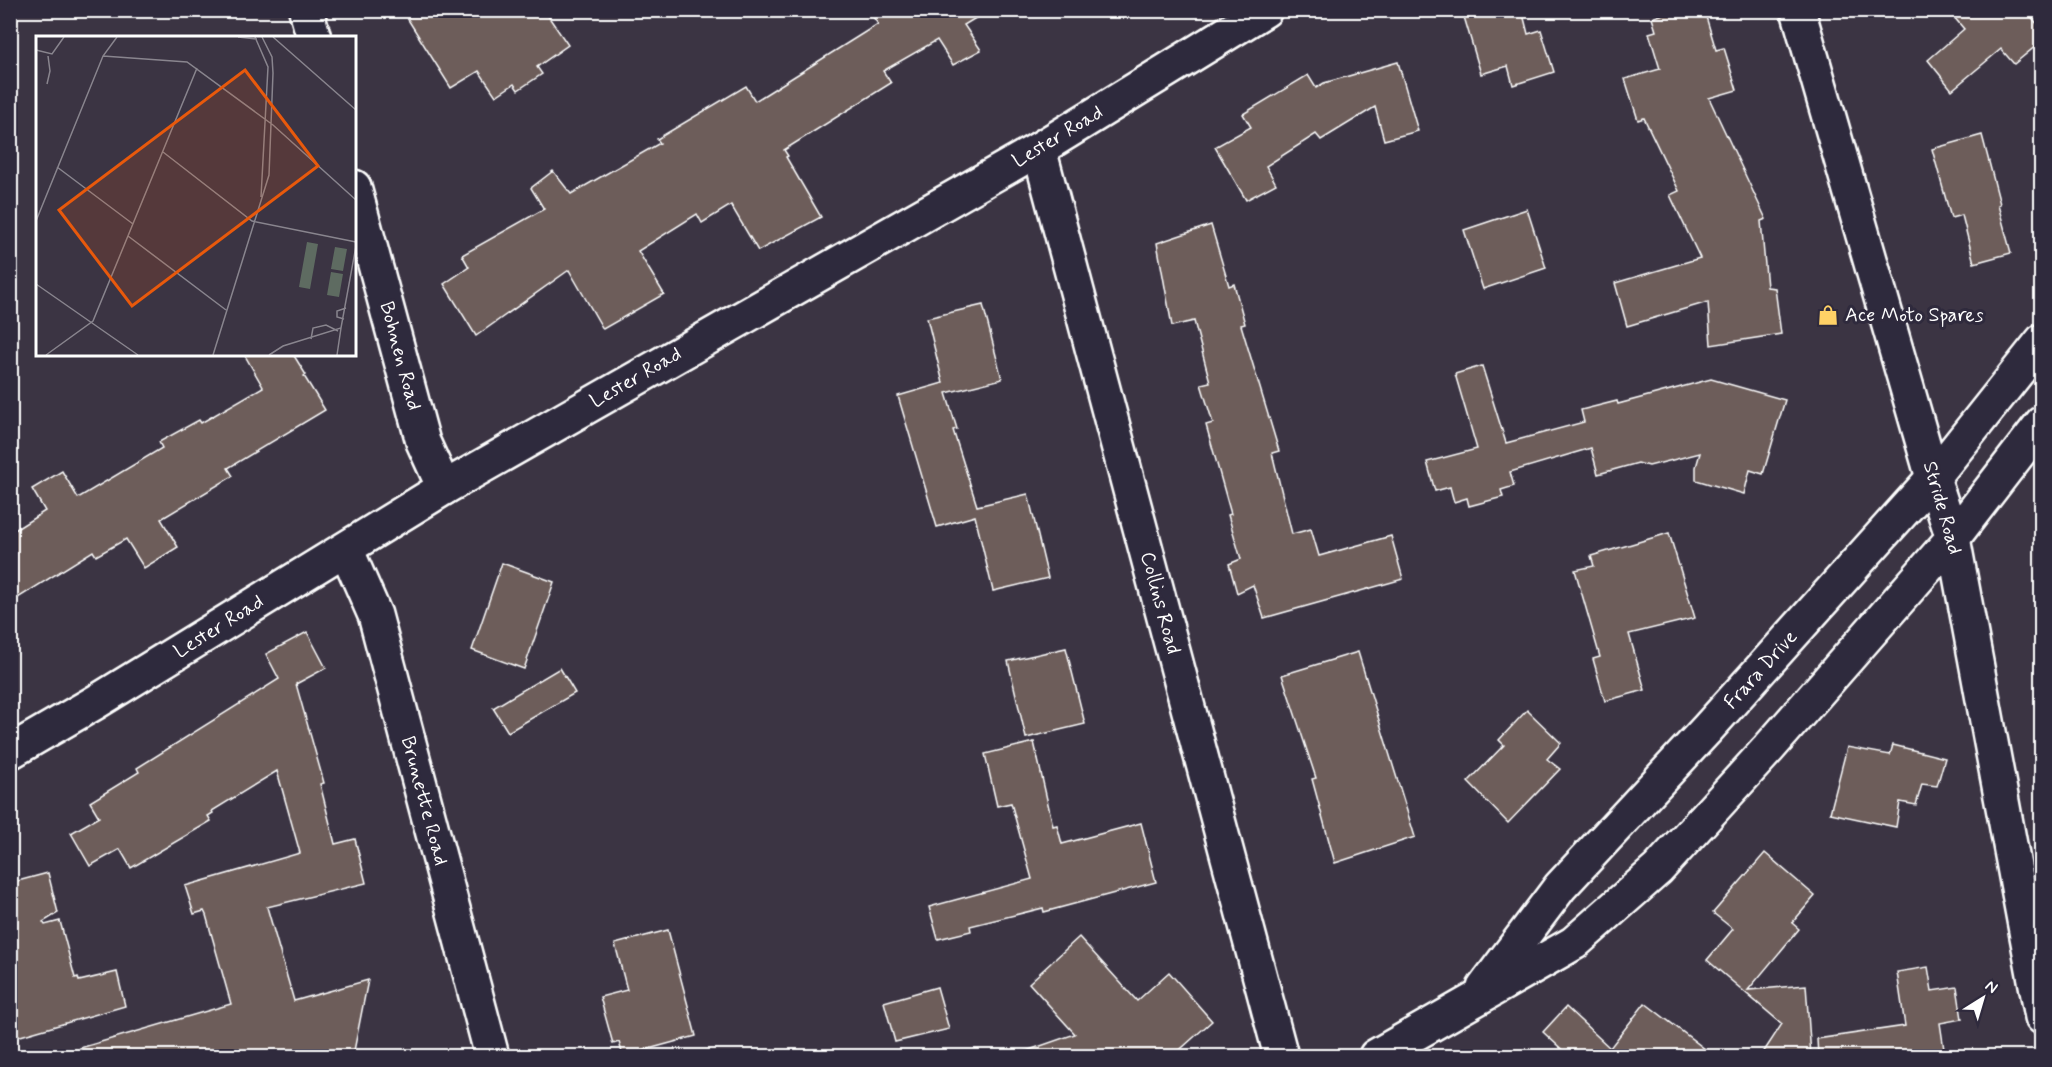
<svg xmlns="http://www.w3.org/2000/svg" width="2052" height="1067" viewBox="0 0 2052 1067" font-family="Mynerve,sans-serif">
<rect width="100%" height="100%" fill="#3b3443"/>
<filter id="ink" filterUnits="userSpaceOnUse"><feTurbulence type="fractalNoise" baseFrequency=".0167" numOctaves="2"/><feDisplacementMap in="SourceGraphic" scale="12" xChannelSelector="R" yChannelSelector="G"/><feConvolveMatrix kernelMatrix="1 2 1 2 8 2 1 2 1" color-interpolation-filters="sRGB"/></filter>
<g filter="url(#ink)">
<g fill="#6d5d5a" stroke="#fff" stroke-width="1.5">
<path d="M402,10h142l24,35 -31,22 5,7 -24,16 -4,-6 -18,12 -17,-25 -28,17z"/>
<path d="M868,10h121l-25,15 17,25 -28,15 -16,-25 -54,31 8,12 -107,67 4,6 -2,1 35,60 -63,34 -27,-46 -29,18 -5,-9 -59,37 26,43 -61,35 -34,-59 -93,66 -32,-52 25,-17 -7,-12 82,-46 -13,-21 22,-17 18,23 89,-51 -3,-4 89,-53 9,15 123,-77z"/>
<path d="M1462,10h60l6,24 13,-4 13,42 -41,13 -5,-19 -27,8z"/>
<path d="M1675,10h29l12,40 8,-2 13,42 -28,8 57,121 -5,2 6,66 8,1 6,46 -70,11 -3,-43 -81,24 -12,-43 85,-25 -30,-63 9,-4 -35,-73 -6,2 -13,-41 35,-10 -11,-36 7,-2 -4,-13z"/>
<path d="M1948,10h78l16,20v11l-28,23 -13,-15 -49,41 -24,-30 36,-31z"/>
<path d="M1398,62l20,69 -34,9 -9,-33 -54,33 -5,-6 -50,32 10,18 -30,16 -31,-53 36,-20 -8,-13 65,-39 8,13 8,-5z"/>
<path d="M1982,135l18,69 -2,1 13,48 -37,10 -12,-48 -11,3 -19,-69z"/>
<path d="M1527,209l19,59 -63,21 -19,-59z"/>
<path d="M1211,225l18,61 5,-2 11,40 -4,1 38,126 -7,2 20,81 19,-5 8,27 72,-20 12,43 -139,39 -11,-33 -16,8 -8,-29 12,-5 -13,-44 3,-1 -25,-89 7,-2 -12,-39 9,-2 -16,-61 -22,5 -15,-83z"/>
<path d="M983,305l19,74 -56,14 11,36 -4,1 24,76 51,-12 20,84 -55,13 -18,-75 -38,11 -39,-131 45,-13 -16,-65z"/>
<path d="M244,354h49l13,21 -2,1 21,34 -97,58 5,8 -72,43 17,28 -34,21 -18,-29 -30,17 -3,-5 -83,52v-70l35,-22 -13,-22 30,-18 16,27 84,-50 -3,-6 40,-22 2,3 62,-36z"/>
<path d="M1482,366l24,77 78,-21 -3,-12 36,-9 1,3 93,-25 74,21 -22,74 -13,-4 -6,24 -48,-14v-13l4,-14 -51,13 -11,-3 -40,11 -7,-26 -81,24 4,14 -13,4 2,7 -34,9 -2,-8 -13,4 -4,-15 -15,4 -8,-29 50,-13 -22,-75z"/>
<path d="M1669,533l26,85 -66,16 16,56 -40,11 -12,-42 7,-2 -25,-87 19,-4 -3,-10z"/>
<path d="M502,563l52,19 -30,87 -52,-19z"/>
<path d="M307,632l19,36 -30,16 28,99 -4,1 15,60 20,-5 11,44 -99,24 27,94 74,-21 -15,76h-272l-1,-8 151,-44 -25,-89 -2,-4 -10,3 -9,-28 115,-33 -23,-82 -65,40 1,2 -5,3 3,5 -80,47 -11,-19 -30,17 -19,-33 28,-16 -9,-15 49,-30 -2,-4 142,-89 -13,-25z"/>
<path d="M1066,648l19,76 -59,14 -18,-77z"/>
<path d="M1358,652l57,185 -80,26 -23,-84 4,-1 -34,-103z"/>
<path d="M560,668l15,25 -67,39 -15,-24z"/>
<path d="M1527,710l34,33 -14,16 13,10 -52,54 -40,-41 36,-37 -5,-5z"/>
<path d="M1034,742l19,84 4,-1 5,19 79,-21 15,59 -112,30 -1,-4 -73,18 1,5 -33,8 -9,-32 103,-28 -21,-76 -14,3 -12,-52z"/>
<path d="M1893,745l52,13 -8,28 -15,-2 -6,21 -16,-3 -4,25 -66,-14 17,-66 43,8z"/>
<path d="M1765,853l50,43 -23,27 7,6 -51,61 58,-5 5,71h-50l21,-32 -75,-64 26,-31 -20,-16z"/>
<path d="M48,873l10,40 -15,9 2,3 15,-4 15,57 3,-1 1,4 38,-9 8,34 -115,33v-156z"/>
<path d="M668,930l28,106 -73,20 -4,-14 -6,2 -13,-47 27,-7 -12,-46z"/>
<path d="M1079,937l58,64 32,-29 43,49 -39,35h-147v-5l49,-17 -46,-51z"/>
<path d="M1928,967l4,24 25,-4 5,32 -22,4 5,33h-127l-1,-17 88,-13 -8,-54z"/>
<path d="M937,987l12,42 -54,13 -11,-40z"/>
<path d="M1645,1003l69,53h-145l-26,-24 23,-25 44,41z"/>
</g>
<g fill="none" stroke-linecap="round" stroke-linejoin="round">
<g stroke="#fff" stroke-width="38">
<g id="minor">
<path d="M306,10l8,28"/>
<path d="M1798,10l135,468 20,60 89,479"/>
<path d="M1039,149l242,907"/>
<path d="M354,187l69,255 21,46"/>
<path d="M346,549l29,66 117,441"/>
<path d="M10,752l86,-50 348,-214 595,-339 226,-139"/>
<path d="M1484,988l76,-101 148,-159 225,-250 109,-137"/>
<path d="M1376,1056l198,-113 84,-74 110,-120 185,-211 89,-115"/>
</g>
</g>
<use href="#minor" stroke="#2f2a3d" stroke-width="33"/>
</g>
</g>
<defs>
<g id="shop-bare" transform="scale(1.62)"><path d="M-5-2.5h2.3a2.7 3.5 0 0 1 5.4 0H5L5.5 6h-11ZM-1.5-2.5h3a1.5 2.3 0 0 0-3 0Z" fill="#ffd166" stroke="#2f2a3d" stroke-width="2.5" paint-order="stroke"/></g>
</defs>
<g fill-rule="evenodd">
<use href="#shop-bare" x="1828" y="315"/>
</g>
<g text-anchor="middle" dominant-baseline="central" stroke-width="6" stroke-linejoin="round" paint-order="stroke">
<g font-size="20" fill="#fff" stroke="#2f2a3d">
<text transform="translate(1058 137) rotate(-31)">Lester Road</text>
<text transform="translate(400 356) rotate(75)">Bohnen Road</text>
<text transform="translate(636 378) rotate(-30)">Lester Road</text>
<text transform="translate(1942 508) rotate(74)">Stride Road</text>
<text transform="translate(1160 603) rotate(75)">Collins Road</text>
<text transform="translate(219 627) rotate(-32)">Lester Road</text>
<text transform="translate(1761 670) rotate(-48)">Frara Drive</text>
<text transform="translate(424 801) rotate(75)">Brunette Road</text>
</g>
<g font-size="20" fill="#fff" stroke="#2f2a3d" text-anchor="start">
<text x="1845" y="315">Ace Moto Spares</text>
</g>
</g>
<g transform="translate(36 36)">
<rect width="320" height="320" fill="#3b3443"/>
<path d="M271,206l11,2 -8,45 -11,-2zM299,211l12,2 -4,22 -12,-2zM295,236l12,2 -4,23 -12,-2z" fill="#5e6b61"/>
<path fill="none" stroke="#89858e" stroke-width="1.5" d="M202,1l19,2M219,1l13,30 -7,130M237,1l83,73M0,14l16,4 12,-17M67,20l84,6 86,63 83,75M11,48l3,-13 -2,-15M127,116l89,69 104,21M21,131l76,57M0,185l67,-165 14,-19M92,200l98,74M0,248l102,71M308,283l-7,-2v-6l9,-3M275,303l2,-11 13,-3 12,6M10,319l47,-34 104,-253M177,319l56,-180 4,-102 -1,-16 -10,-20M233,319l14,-9 58,-18 15,-82M301,319l4,-27"/>
<path fill="#e8590c" fill-opacity="0.15" stroke="#e8590c" stroke-width="3" d="M209,34l73,96 -186,140 -73,-96z"/>
<rect width="320" height="320" fill="none" stroke="#fff" stroke-width="3"/>
</g>
<rect width="2052" height="1067" fill="none" stroke="#2f2a3d" stroke-width="36"/>
<rect x="18" y="18" width="2016" height="1031" fill="none" stroke="#fff" stroke-width="2" filter="url(#ink)"/>
<g transform="translate(1983 998) rotate(37)" stroke="#2f2a3d" stroke-width="4.5" paint-order="stroke">
<path d="M0-4.5L10 22L0 15L-10 22Z" fill="#ffffff"/>
<text y="-9" font-size="16" font-weight="bold" text-anchor="middle" fill="#ffffff">N</text>
</g>
</svg>
